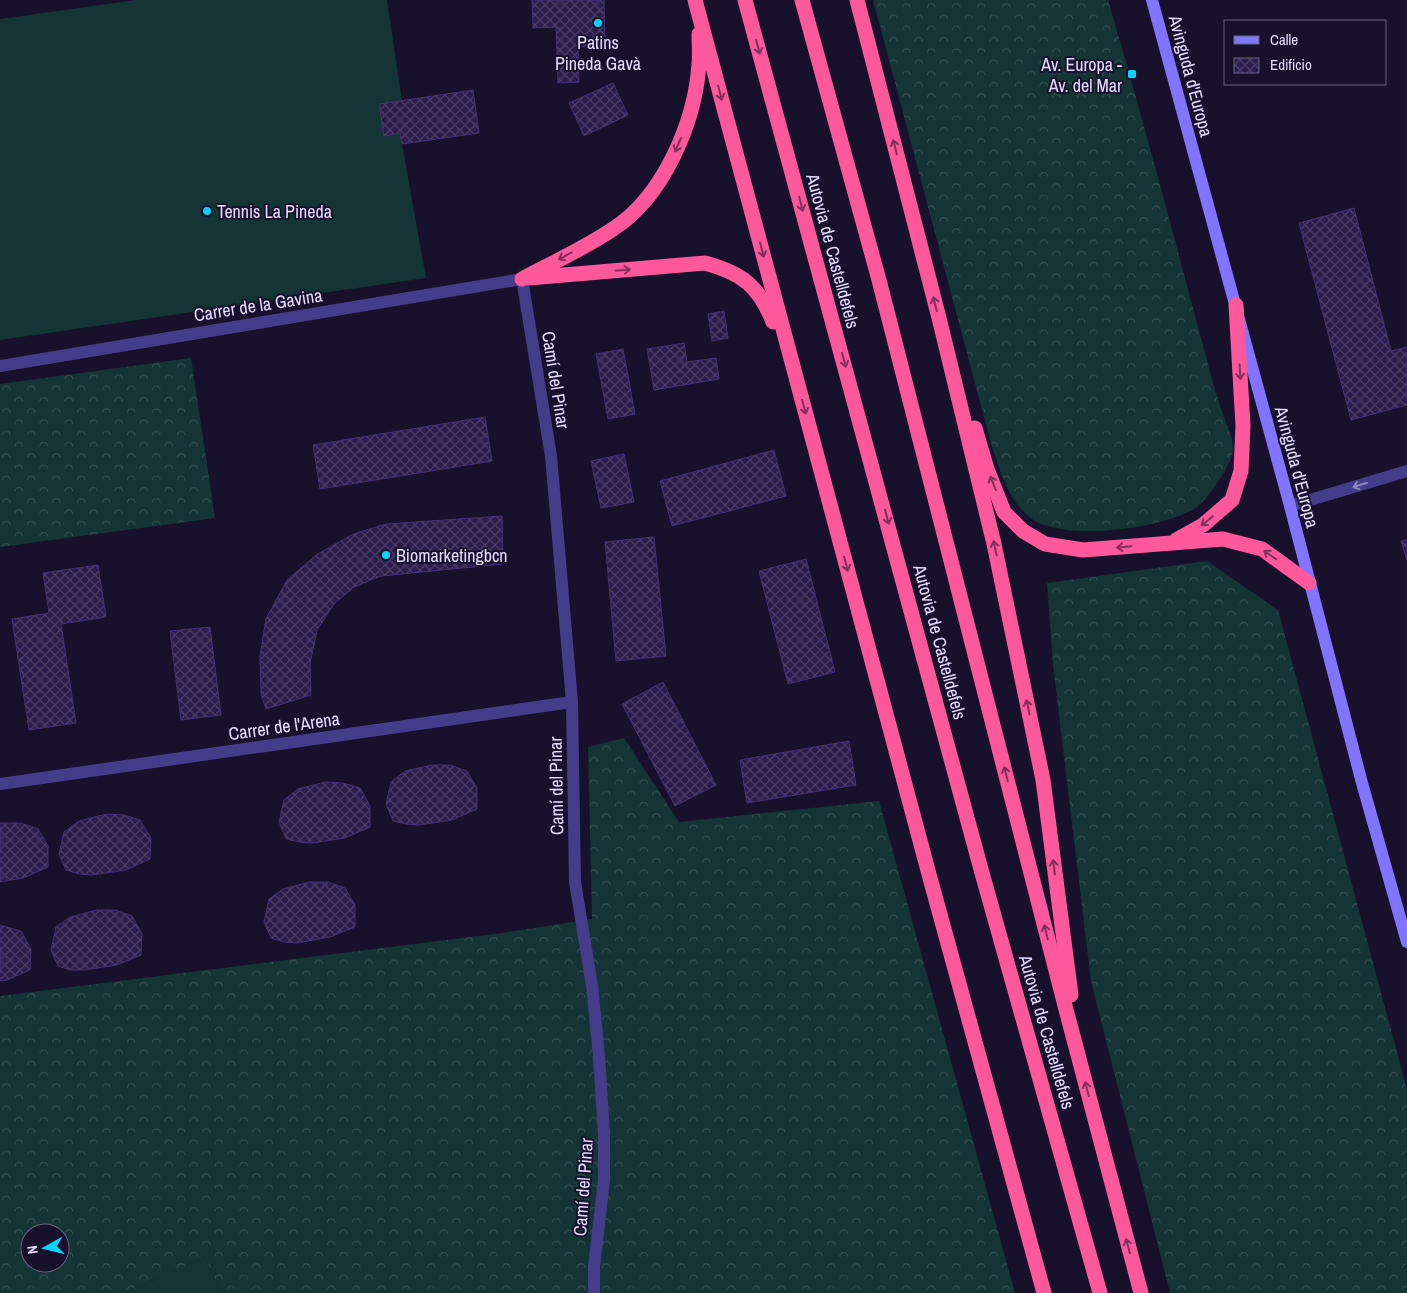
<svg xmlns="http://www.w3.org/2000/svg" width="1407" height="1293" viewBox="0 0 1407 1293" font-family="'Archivo Narrow',sans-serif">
<defs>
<pattern id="forest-crowns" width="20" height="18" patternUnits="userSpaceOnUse" patternTransform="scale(1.25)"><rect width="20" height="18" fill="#143435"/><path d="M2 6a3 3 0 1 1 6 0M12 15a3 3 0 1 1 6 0" fill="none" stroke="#365153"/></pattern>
<pattern id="building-cross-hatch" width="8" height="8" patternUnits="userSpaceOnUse" patternTransform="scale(1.25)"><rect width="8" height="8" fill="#2b1e4c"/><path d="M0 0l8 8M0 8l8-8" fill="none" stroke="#4a3e67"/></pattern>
</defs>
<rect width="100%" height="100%" fill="#18112b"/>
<g fill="#143435">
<path d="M136,0h251l15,101 -18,35 16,-3 26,145 -426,62v-321z"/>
<path d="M205,1257l16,36h-95z"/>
</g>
<g fill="url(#forest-crowns)" fill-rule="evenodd">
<path d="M873,0h235c36,122 68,245 101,368 4,16 9,33 15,49 3,10 11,24 9,34 -1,13 -26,49 -36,56 -32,22 -133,35 -165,12 -24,-18 -31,-46 -40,-72z"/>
<path d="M191,358l24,160 -215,29v-163z"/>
<path d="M1207,561l71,49 129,479v204h-237l-79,-312 -38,-316 -6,-82z"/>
<path d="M624,738l55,84 200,-21 136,492h-794l-16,-36 -79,36h-126v-297l502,-63 90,-14 -4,-172zM30,1233h30v30h-30z"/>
</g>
<g fill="url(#building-cross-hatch)" stroke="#443078">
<path d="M532,0h72l1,46 -27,1 1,35 -21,1 -2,-56 -23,1z"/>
<path d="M613,83l15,32 -44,21 -15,-33z"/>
<path d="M473,90l6,43 -77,11 -2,-11 -16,3 -5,-32z"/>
<path d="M1354,208l37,143 16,-4v58l-56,15 -52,-197z"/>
<path d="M724,311l4,27 -16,3 -4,-27z"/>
<path d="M684,343l3,19 29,-4 3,21 -65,11 -7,-41z"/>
<path d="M623,349l12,65 -27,5 -12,-65z"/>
<path d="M485,417l7,44 -172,28 -7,-44z"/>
<path d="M774,450l12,46 -114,30 -12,-45z"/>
<path d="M624,454l10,48 -33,6 -10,-47z"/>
<path d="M502,516l1,48 -122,12 -27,11 -20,17 -17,26 -7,34 1,31 -45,14 -5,-15 -1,-38 6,-37 21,-39 29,-25 37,-21 33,-10z"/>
<path d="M654,537l12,119 -50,5 -11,-119z"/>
<path d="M1407,540v20l-6,-19z"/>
<path d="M806,559l29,113 -47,12 -29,-113z"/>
<path d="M98,565l8,52 -45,7 15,99 -47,7 -17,-111 37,-6 -6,-40z"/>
<path d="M210,627l11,88 -40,5 -11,-89z"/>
<path d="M663,682l53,103 -41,21 -53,-102z"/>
<path d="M849,741l7,44 -109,18 -7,-43z"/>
<path d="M432,765h18l17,6 10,17v21l-25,11 -33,5 -13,-1 -13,-3 -7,-17 5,-22 14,-11z"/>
<path d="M325,782l18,1 17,5 10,18v21l-25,11 -33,5 -13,-1 -13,-3 -7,-17 5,-22 14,-11z"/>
<path d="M106,814l18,1 16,5 11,18 -1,21 -24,11 -34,5 -13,-1 -13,-4 -7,-16 5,-22 15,-11z"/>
<path d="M0,823h21l17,6 10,17v21l-25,11 -23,4z"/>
<path d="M310,882h18l17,6 10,17v22l-25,10 -33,6 -13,-1 -13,-4 -7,-16 5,-23 14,-10z"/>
<path d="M97,910h18l17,6 10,18 -1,21 -24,10 -33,5h-14l-12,-4 -7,-16 5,-23 14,-10z"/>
<path d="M0,925l21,6 10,18 -1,21 -23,10 -7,1z"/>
</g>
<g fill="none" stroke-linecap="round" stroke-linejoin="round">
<path stroke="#463d8a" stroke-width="12" d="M0,784l572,-82"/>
<g stroke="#463d8a" stroke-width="12">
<path d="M0,366l522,-87 29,177 21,246 3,180 17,103 7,71 5,78v46l-10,87v26"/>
<path d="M1290,506l117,-35"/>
</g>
<path stroke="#8274fe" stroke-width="12" d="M1152,0l138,506 72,277 45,159"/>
<g stroke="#fd589b" stroke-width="15">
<path d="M695,0l235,878 114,415"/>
<path d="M745,0l237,873 118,420"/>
<path d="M802,0l77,280 185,722 77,291"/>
<path d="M857,0l82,318 55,226 49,236 28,215"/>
<path d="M529,278l176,-15c37,10 54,23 68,59"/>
<path d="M522,279c30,-16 63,-31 91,-50 50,-32 82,-106 86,-165 1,-10 0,-20 0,-30"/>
<path d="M975,428l12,41 17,43 19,19 22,13 38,6 140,-11 39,10 47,34"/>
<path d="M1176,540l27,-15 29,-25 9,-29 2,-45 -7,-121"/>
</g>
</g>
<defs><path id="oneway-shaft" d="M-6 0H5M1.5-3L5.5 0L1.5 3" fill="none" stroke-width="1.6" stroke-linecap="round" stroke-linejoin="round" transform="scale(1.25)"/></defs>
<g stroke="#7f315d">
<use href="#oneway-shaft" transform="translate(758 47) rotate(75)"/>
<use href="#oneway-shaft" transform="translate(720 93) rotate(75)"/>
<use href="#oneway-shaft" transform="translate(678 145) rotate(113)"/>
<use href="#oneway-shaft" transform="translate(895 147) rotate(-104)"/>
<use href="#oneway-shaft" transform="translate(801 204) rotate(75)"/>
<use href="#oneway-shaft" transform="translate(762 250) rotate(75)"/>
<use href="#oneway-shaft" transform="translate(565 256) rotate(151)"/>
<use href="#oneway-shaft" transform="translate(623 270) rotate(-5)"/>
<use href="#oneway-shaft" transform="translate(935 304) rotate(-104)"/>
<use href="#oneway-shaft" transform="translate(844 360) rotate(75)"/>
<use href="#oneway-shaft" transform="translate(1240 372) rotate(87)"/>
<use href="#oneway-shaft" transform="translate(804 407) rotate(75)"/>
<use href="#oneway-shaft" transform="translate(993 483) rotate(-112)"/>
<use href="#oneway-shaft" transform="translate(887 517) rotate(75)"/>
<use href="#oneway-shaft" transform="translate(1207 521) rotate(141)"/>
<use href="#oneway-shaft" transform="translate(1124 547) rotate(175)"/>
<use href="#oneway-shaft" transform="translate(995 548) rotate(-102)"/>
<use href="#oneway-shaft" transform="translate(1270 555) rotate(-145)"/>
<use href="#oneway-shaft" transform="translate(846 564) rotate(75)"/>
<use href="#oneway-shaft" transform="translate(1028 707) rotate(-102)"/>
<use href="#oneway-shaft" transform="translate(1006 774) rotate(-104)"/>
<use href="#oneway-shaft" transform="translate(1054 867) rotate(-97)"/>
<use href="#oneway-shaft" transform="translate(1046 932) rotate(-104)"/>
<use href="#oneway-shaft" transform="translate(1087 1089) rotate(-104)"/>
<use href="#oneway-shaft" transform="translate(1128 1246) rotate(-105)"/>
</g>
<use stroke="#8d85bf" href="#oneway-shaft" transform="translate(1360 485) rotate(163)"/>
<g fill="#0ad2fd" stroke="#18112b" stroke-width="2">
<circle cx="598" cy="23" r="5"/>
<rect x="1127" y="69" width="10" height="10" rx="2.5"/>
<circle cx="207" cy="211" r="5"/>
<circle cx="386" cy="555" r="5"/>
</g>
<g text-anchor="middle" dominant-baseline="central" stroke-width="4" stroke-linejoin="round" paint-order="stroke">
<g font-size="18" fill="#e3dcff" stroke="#18112b" text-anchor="start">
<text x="598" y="42" text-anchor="middle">Patins<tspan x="598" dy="21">Pineda Gavà</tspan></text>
<text x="1122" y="64" text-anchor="end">Av. Europa -<tspan x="1122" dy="21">Av. del Mar</tspan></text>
<text x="217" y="211">Tennis La Pineda</text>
<text x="396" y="555">Biomarketingbcn</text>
</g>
<g font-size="18" fill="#e3dcff" stroke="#18112b">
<text transform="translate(1191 76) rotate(75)">Avinguda d'Europa</text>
<text transform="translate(833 251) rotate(75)">Autovia de Castelldefels</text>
<text transform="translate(258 305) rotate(-9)">Carrer de la Gavina</text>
<text transform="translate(556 380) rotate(81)">Camí del Pinar</text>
<text transform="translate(1297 467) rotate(75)">Avinguda d'Europa</text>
<text transform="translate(940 642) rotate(75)">Autovia de Castelldefels</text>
<text transform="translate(284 726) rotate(-8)">Carrer de l'Arena</text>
<text transform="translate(556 786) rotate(-91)">Camí del Pinar</text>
<text transform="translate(1047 1032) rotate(74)">Autovia de Castelldefels</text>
<text transform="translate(583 1187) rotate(-86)">Camí del Pinar</text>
</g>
</g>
<rect x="1224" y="20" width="162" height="65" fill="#18112b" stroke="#696280"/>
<rect x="1234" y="36" width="25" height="8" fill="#8274fe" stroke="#696280"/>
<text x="1270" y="45" font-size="15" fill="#e3dcff">Calle</text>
<rect x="1234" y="58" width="25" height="15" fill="url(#building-cross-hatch)" stroke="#696280"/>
<text x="1270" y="70" font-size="15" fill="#e3dcff">Edificio</text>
<g transform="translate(45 1248) rotate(262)"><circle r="24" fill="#18112b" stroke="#696280"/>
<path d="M0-4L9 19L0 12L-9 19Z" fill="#0ad2fd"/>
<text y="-8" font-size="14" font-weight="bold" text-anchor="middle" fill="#e3dcff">N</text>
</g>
</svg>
